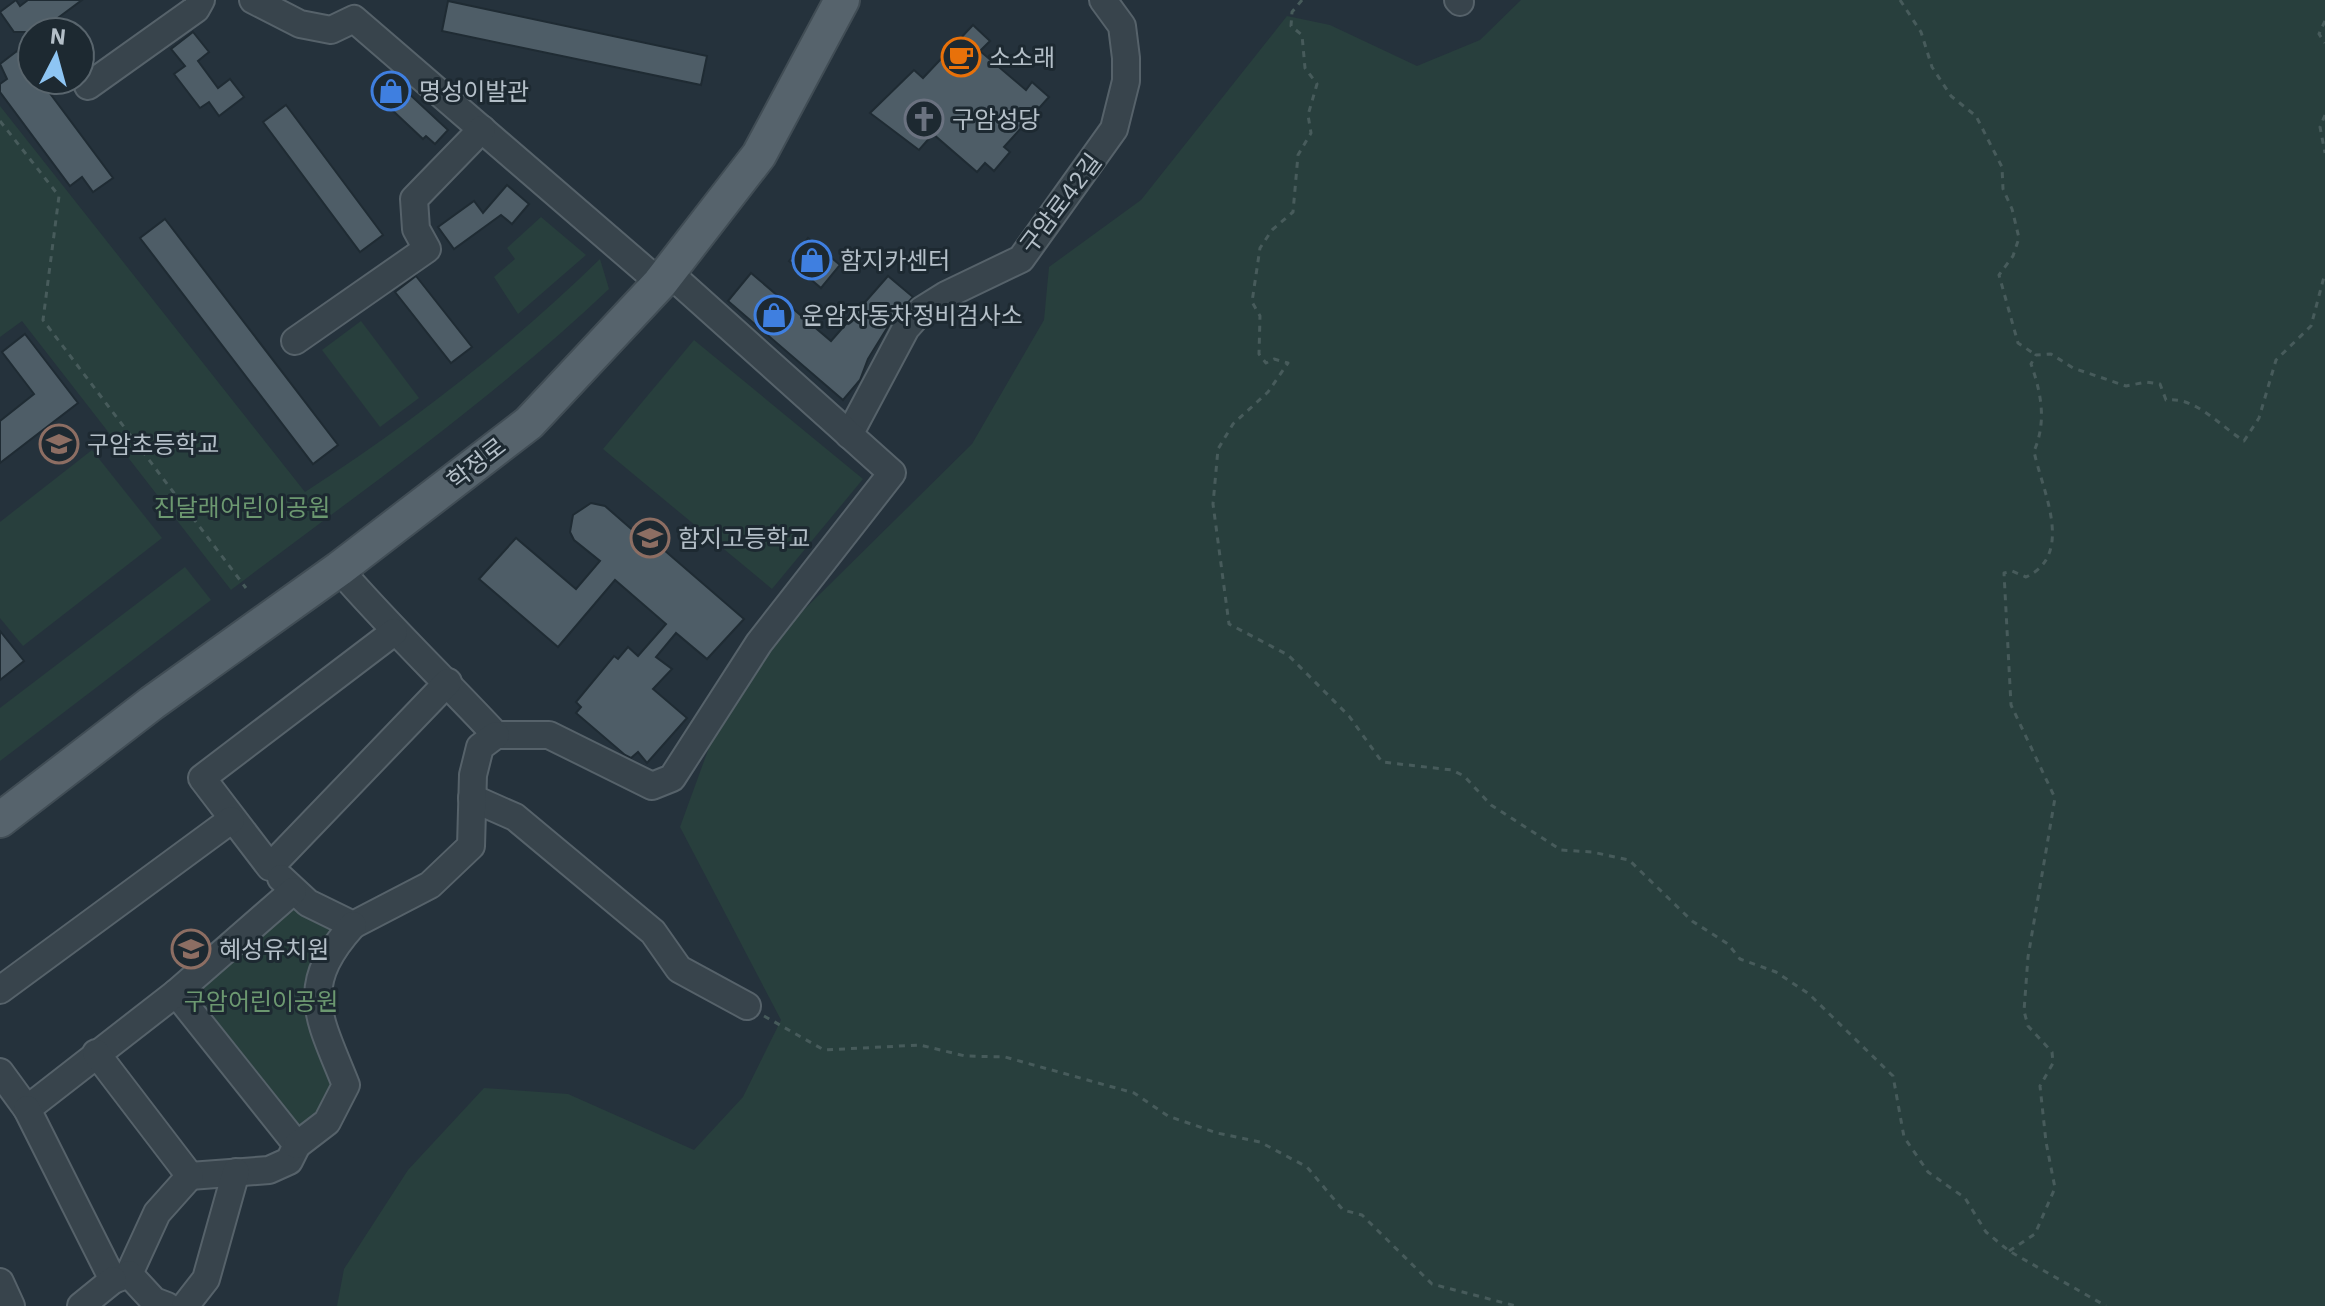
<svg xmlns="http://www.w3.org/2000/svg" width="2325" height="1306" viewBox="0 0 2325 1306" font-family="'IBM Plex Sans','Noto Sans KR',sans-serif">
<rect width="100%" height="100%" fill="#25323c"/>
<g fill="#283f3d">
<path d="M1521,0h804v1306h-1988l7,-37 64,-99 76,-82 84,6 126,56 49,-53 38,-77 -101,-193 31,-85 40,-80 221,-218 72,-124 5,-53 92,-67 146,-184 43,9 87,41 63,-26z"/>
<path d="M0,106l305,386c105,-68 205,-145 295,-233l9,30c-118,112 -249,203 -378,301l-209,-269 -22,16z"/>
<path d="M541,217l45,38 -68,59 -24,-37 21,-18 -8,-11z"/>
<path d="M361,321l58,77 -39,29 -58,-77z"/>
<path d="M694,340l169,139 -91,110 -169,-140z"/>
<path d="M92,450l70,88 -139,108 -23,-28v-96z"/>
<path d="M185,567l26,33 -211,161v-53z"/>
<path d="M293,900l54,29 -25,43 19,112 -42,53 -116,-143z"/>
</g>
<g fill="#4e5d67" stroke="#1f2b33" stroke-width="2">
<path d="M16,0l4,6 8,-6h54l-43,32h-25l-14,-20z"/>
<path d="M448,1l259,55 -6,29 -259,-54z"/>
<path d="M973,25l17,16 -10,10 46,39 6,-8 17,15 -45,50 6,5 -16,19 -9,-8 -8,9 -44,-38 -14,16 -49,-37 44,-43 9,8z"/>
<path d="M193,32l16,20 -11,9 20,27 12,-9 14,18 -25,19 -10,-14 -9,6 -26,-34 11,-8 -14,-17z"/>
<path d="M17,51l15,19v10h8l73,98 -20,14 -11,-15 -12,9 -70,-94v-8l7,-5 -7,-15z"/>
<path d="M391,77l57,53 -13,14 -9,-8 -3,3 -48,-45z"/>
<path d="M286,105l97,130 -23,17 -97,-130z"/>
<path d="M507,185l22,19 -17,20 -11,-9 -47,34 -16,-22 36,-26 9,12z"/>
<path d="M165,219l173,226 -25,19 -173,-226z"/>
<path d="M808,238l32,27 -19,23 -32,-27z"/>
<path d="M751,273l80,68 57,-65 25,21 -21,23 -24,39 -8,21 -17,20 -115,-99z"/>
<path d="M416,276l56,71 -21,16 -56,-71z"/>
<path d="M25,334l53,69 -78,60v-42l34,-27 -32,-42z"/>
<path d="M591,503l14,3 32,28 10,6 2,-3 95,82 -37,40 -31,-26 -20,24 16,12 -19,20 34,29 -40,45 -9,-11 -7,6 -6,-3 -49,-42 5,-6 -5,-5 38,-46 4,3 10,-12 10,9 28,-32 -51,-44 -57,67 -79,-68 37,-41 60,51 24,-28 -26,-21 -4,-8 3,-17z"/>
<path d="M0,631l24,30 -24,19z"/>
</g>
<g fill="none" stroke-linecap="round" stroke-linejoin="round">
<g stroke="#56626a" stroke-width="30">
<g id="minor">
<path d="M253,0l47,24 31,6 23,-11 306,264"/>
<path d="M1458,0l2,2"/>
<path d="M88,86l108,-77 5,-9"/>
<path d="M295,341l132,-92 -11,-20 -2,-30 68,-70"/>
<path d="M849,435l57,-107 16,-18 24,-15 75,-36 93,-130 12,-48v-23l-4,-32 -19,-26"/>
<path d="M339,569c50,58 105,110 157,166h53l103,51 20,-8 87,-135 133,-170 -224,-201"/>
<path d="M394,632l-192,146 68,89 178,-185"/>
<path d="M472,798l43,19 138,115 26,37 68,37"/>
<path d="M281,878l27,25 45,22 77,-40 41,-39 2,-71 7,-28 16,-12"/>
<path d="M0,990l231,-170"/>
<path d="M176,993l121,152 -8,16 -20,9 -79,6"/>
<path d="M0,1072l27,37 149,-116 117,-102"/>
<path d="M27,1109l86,171 16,-6 28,-61 33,-37 -94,-123"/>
<path d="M297,1145l30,-23 19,-37c-27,-68 -49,-98 7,-160"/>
<path d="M129,1274l25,27 13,5"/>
<path d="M0,1282l11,24"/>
<path d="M81,1306l32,-26"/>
<path d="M185,1306l21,-27 30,-107"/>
</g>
</g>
<g stroke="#414d55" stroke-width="38">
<path id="major" d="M0,820l152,-117 187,-134 190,-146 131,-140 99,-128 83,-155"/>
</g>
<g stroke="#475b5b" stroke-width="3" stroke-dasharray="6 6" stroke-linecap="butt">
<path d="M1302,0l-10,12 -1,14 11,9 3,33 12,16 -9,31 3,18 -13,22 -5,57 -21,18 -12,18 -8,54 8,14 -1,38 7,9 8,-4 14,4 -20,29 -35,32 -15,25 -5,55 16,120 59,31 61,61 33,46 70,8 12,6 27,29 70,45 31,2 37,8 63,61 36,23 12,15 36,13 33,22 84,82 11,61 24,35 37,26 21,34 23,19 97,55"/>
<path d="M1900,0l21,32 11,35 19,29 25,20 26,51 1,22 9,20 7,29 -6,18 -14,19 19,68 18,12"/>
<path d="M2325,21l-6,13 6,9"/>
<path d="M2325,115l-5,12 5,26"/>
<path d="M0,121l59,75 -16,124 203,268"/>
<path d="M764,1016l60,34 96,-5 45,11 40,1 129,36 34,23 49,17 43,9 47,25 36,43 19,5 70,69 84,22"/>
<path d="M2009,1251l26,-17 20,-46 -9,-46 -6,-56 13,-23 -1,-11 -24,-26 -4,-15 4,-54 27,-159 -44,-93 -7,-132 8,-2 14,6c50,-23 15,-89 8,-126 13,-29 7,-59 -3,-87l5,-9 15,-1 22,14 53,18 20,-4 14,2 6,16c29,-4 54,26 78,41l15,-23 17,-58 35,-34 14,-53"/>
</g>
<use href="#minor" stroke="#38444c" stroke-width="26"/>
<use href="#major" stroke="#56636c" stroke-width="34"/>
</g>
<defs>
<g id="cafe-ring" transform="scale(2)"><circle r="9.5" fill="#1d2931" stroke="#e8710a" stroke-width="1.5"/><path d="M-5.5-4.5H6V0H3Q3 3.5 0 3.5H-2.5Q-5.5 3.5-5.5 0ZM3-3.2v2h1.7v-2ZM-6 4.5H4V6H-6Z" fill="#e8710a"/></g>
<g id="shop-ring" transform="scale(2)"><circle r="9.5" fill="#1d2931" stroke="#3f7fe0" stroke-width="1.5"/><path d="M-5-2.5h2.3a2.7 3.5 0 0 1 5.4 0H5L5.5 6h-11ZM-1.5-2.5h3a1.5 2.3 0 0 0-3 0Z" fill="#3f7fe0"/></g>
<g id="church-ring" transform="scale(2)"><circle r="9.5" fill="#1d2931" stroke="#6b7280" stroke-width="1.5"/><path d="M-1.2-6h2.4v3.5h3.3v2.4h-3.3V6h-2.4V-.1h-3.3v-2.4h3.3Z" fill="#6b7280"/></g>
<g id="school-ring" transform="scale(2)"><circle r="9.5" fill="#1d2931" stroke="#8d6e63" stroke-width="1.5"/><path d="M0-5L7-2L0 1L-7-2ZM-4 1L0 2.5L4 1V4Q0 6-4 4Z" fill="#8d6e63"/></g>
</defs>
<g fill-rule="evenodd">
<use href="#cafe-ring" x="961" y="57"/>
<use href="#shop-ring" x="391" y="91"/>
<use href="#church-ring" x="924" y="119"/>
<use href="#shop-ring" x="812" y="260"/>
<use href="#shop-ring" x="774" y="315"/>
<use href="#school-ring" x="59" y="444"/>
<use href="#school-ring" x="650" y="538"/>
<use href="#school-ring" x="191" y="949"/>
</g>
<g text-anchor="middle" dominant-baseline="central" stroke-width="6" stroke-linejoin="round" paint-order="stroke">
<g font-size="24" fill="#b4bfc8" stroke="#1d2931" text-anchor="start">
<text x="989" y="57">소소래</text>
<text x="419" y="91">명성이발관</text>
<text x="952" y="119">구암성당</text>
<text x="840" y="260">함지카센터</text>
<text x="802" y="315">운암자동차정비검사소</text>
<text x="87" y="444">구암초등학교</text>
<text x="678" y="538">함지고등학교</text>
<text x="219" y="949">혜성유치원</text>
</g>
<g font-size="24" fill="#b4bfc8" stroke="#1d2931">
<text transform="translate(1060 203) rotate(-53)">구암로42길</text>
<text transform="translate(476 463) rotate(-38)">학정로</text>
</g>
<g font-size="24" fill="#6c9870" stroke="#1d2931">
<text x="242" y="507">진달래어린이공원</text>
<text x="261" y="1001">구암어린이공원</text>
</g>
</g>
<g transform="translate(56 56) rotate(6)"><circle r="38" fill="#1d2931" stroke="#59656d" stroke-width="2"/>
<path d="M0-6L14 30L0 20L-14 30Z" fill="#8ec5f3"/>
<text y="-12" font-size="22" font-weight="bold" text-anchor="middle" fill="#b4bfc8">N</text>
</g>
</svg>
